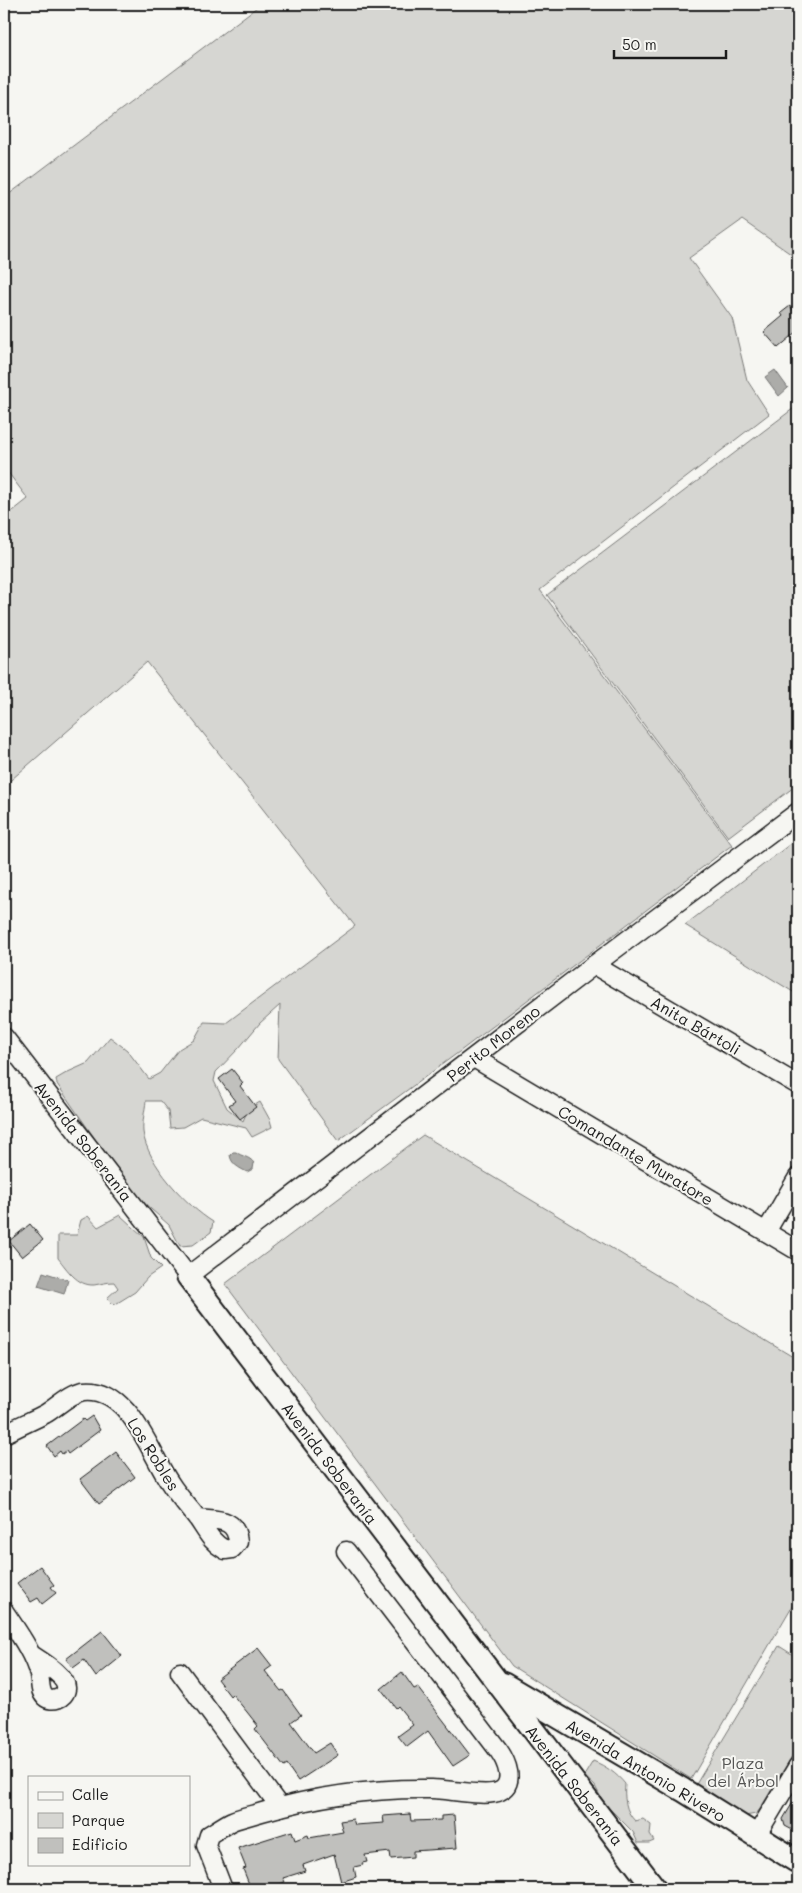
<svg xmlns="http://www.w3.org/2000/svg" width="802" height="1893" viewBox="0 0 802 1893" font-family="Mali,sans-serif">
<rect width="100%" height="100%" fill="#f6f6f2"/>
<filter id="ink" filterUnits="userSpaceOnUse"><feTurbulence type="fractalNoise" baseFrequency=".02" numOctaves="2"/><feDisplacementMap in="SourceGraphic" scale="10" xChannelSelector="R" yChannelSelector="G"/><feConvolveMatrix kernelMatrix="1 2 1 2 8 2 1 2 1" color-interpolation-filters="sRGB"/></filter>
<g filter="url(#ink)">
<g fill="#d6d6d2" stroke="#797977">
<path d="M261,4h537v255l-56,-39 -53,38 43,60 15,62 22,34 -229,176 192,255 -273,207 -121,89 -60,-82 2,-54 -20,18 -21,25 -23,24 -2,9 13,27 16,13 5,-12 12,-7 10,18 2,7 -20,10 -6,-9 -45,-11 -18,10 -13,1 -2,-17 -8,-10h-14c-1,9 -4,21 -3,31 4,32 44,74 70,90l-2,10 -18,13 -13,1 -11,-21 -26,-23 -36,-46 -50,-72 -1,-5 12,-7 20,-9 22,-26 17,13 22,29 11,-6 19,-24 15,-9 10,-18 22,1 129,-97 -208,-264 -143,124v-268l24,-19 -24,-32v-269z"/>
<path d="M798,405v379l-70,53 -181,-242z"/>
<path d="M798,838v157l-113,-70z"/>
<path d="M423,1135l375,225v236l-107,183 -179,-113 -287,-382z"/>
<path d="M120,1215l24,22 7,21 10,10 -13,9 -13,15 -21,13 -7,-7 11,-10 -4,-6c-8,0 -13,2 -20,3 -17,1 -27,-16 -36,-27v-23h19l4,-15 7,-4 10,11z"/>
<path d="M779,1646l19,12v88l-38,63 -4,5 -11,2 -50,-30z"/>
<path d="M593,1761c13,5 24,13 32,23 -1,13 0,27 10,37l8,-2 8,6 -1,10 4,6 -5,2h-11l-5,-11 -30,-30 -8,-16 -11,-10z"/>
</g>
<g fill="#acaca9" stroke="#727271">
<path d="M775,370l13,18 -9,8 -14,-19z"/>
<path d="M233,1152h3c6,5 13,4 18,11l-1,6 -6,3c-8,-4 -16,-8 -17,-17z"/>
<path d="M43,1272l25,8 -4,14 -26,-8z"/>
</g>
<g fill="#c0c0bd" stroke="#1c1c1c">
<path d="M790,306l8,10v15l-20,17 -14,-16 19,-16 -2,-3z"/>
<path d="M232,1069l11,14 -3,3 16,21 -16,12 -11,-14 6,-4 -16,-22z"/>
<path d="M30,1224l13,16 -21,17 -13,-16z"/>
<path d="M92,1416l8,14 -32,24 -2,-3 -4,3 -2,-3 -6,5 -7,-10 36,-27 2,2z"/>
<path d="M116,1452l19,25 -36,27 -19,-25z"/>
<path d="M40,1566l14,19 -3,2 5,6 -14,11 -4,-6 -7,4 -14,-19z"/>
<path d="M102,1631l20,25 -26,21 -12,-17 -11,8 -7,-9z"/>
<path d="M258,1648l14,18 -7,5 16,20 2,-1 18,25 -10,7 23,31 16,-10 8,12 -40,26 -11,-16 -3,2 -29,-38 3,-3 -11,-14 -15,-18 -2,2 -13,-17z"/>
<path d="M402,1672l12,17 4,-2 52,68 -17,11 -25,-35 -21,16 -9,-11 15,-11 -15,-19 -2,2 -15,-19z"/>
<path d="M798,1794v39l-13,-7 -2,-7z"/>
<path d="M410,1814l1,7 30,-1v-4l13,-1 3,33 -44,3v6l-22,2 -1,-7 -25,3 2,7 -5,1 1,2 -9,2 2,10 -15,5 -7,-28 -31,11 2,6 -22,7 2,4 -18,7h-16l-8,-20 3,-1 -8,-20 54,-17 3,9 13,-5 1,3 34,-6 -3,-11 13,-2 2,6 29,-2 -1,-7z"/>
</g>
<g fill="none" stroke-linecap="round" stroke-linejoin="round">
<g stroke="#1c1c1c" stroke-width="21">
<g id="minor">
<path d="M594,965l204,120"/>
<path d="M4,1037l184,239 406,-311 204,-153"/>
<path d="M474,1058l324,193"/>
<path d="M766,1232l32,-55"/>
<path d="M4,1434c13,-7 27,-13 41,-20 12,-7 25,-21 39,-23 46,-5 66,63 86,92 8,13 19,24 28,36 9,13 13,23 27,31l7,-1 6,-7c-2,-25 -22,-22 -41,-24"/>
<path d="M4,1611c13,20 29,41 35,64 2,7 0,16 6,22 7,6 20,1 21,-8 2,-12 -25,-28 -34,-34"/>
<path d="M180,1672l100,135"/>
<path d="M756,1836l42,-70"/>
<path d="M223,1889l-17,-44 3,-10c8,-5 15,-10 23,-14 10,-4 20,-6 30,-9 54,-16 113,-24 170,-23 16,0 55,9 68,2 16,-8 6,-30 -1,-40l-153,-200"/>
</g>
</g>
<g stroke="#1c1c1c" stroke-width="26">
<g id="tertiary">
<path d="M188,1276l467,613"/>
<path d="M503,1684l180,106 115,72"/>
</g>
</g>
<use href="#minor" stroke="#f6f6f2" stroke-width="18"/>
<use href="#tertiary" stroke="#f6f6f2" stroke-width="22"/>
</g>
</g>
<g text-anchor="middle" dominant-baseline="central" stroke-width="4" stroke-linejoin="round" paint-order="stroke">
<g font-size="16" fill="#1c1c1c" stroke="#f6f6f2">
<text transform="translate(696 1025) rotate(30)">Anita Bártoli</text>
<text transform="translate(493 1043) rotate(-38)">Perito Moreno</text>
<text transform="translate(84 1141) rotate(52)">Avenida Soberanía</text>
<text transform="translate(636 1155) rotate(31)">Comandante Muratore</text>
<text transform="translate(154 1454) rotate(58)">Los Robles</text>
<text transform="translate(330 1463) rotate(53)">Avenida Soberanía</text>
<text transform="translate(646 1770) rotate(31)">Avenida Antonio Rivero</text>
<text transform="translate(575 1785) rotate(52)">Avenida Soberanía</text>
</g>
<g font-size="16" fill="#545453" stroke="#f6f6f2">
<text x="743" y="1762">Plaza<tspan x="743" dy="18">del Árbol</tspan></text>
</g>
</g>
<rect width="802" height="1893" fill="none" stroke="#f6f6f2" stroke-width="20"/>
<rect x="10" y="10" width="782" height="1873" fill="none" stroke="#1c1c1c" stroke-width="2" filter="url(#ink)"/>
<rect x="28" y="1776" width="162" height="90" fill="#f6f6f2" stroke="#9f9f9c"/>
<rect x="38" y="1792" width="25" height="8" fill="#f6f6f2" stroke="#9f9f9c"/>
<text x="72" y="1800" font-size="15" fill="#1c1c1c">Calle</text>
<rect x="38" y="1813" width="25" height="15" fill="#d6d6d2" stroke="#9f9f9c"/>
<text x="72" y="1826" font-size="15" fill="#1c1c1c">Parque</text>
<rect x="38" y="1838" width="25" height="15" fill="#c0c0bd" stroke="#9f9f9c"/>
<text x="72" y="1850" font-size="15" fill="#1c1c1c">Edificio</text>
<path d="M614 50v8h112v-8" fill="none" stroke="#1c1c1c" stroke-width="2.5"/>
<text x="622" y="50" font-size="15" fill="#1c1c1c" stroke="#f6f6f2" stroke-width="4" paint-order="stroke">50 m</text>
</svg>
